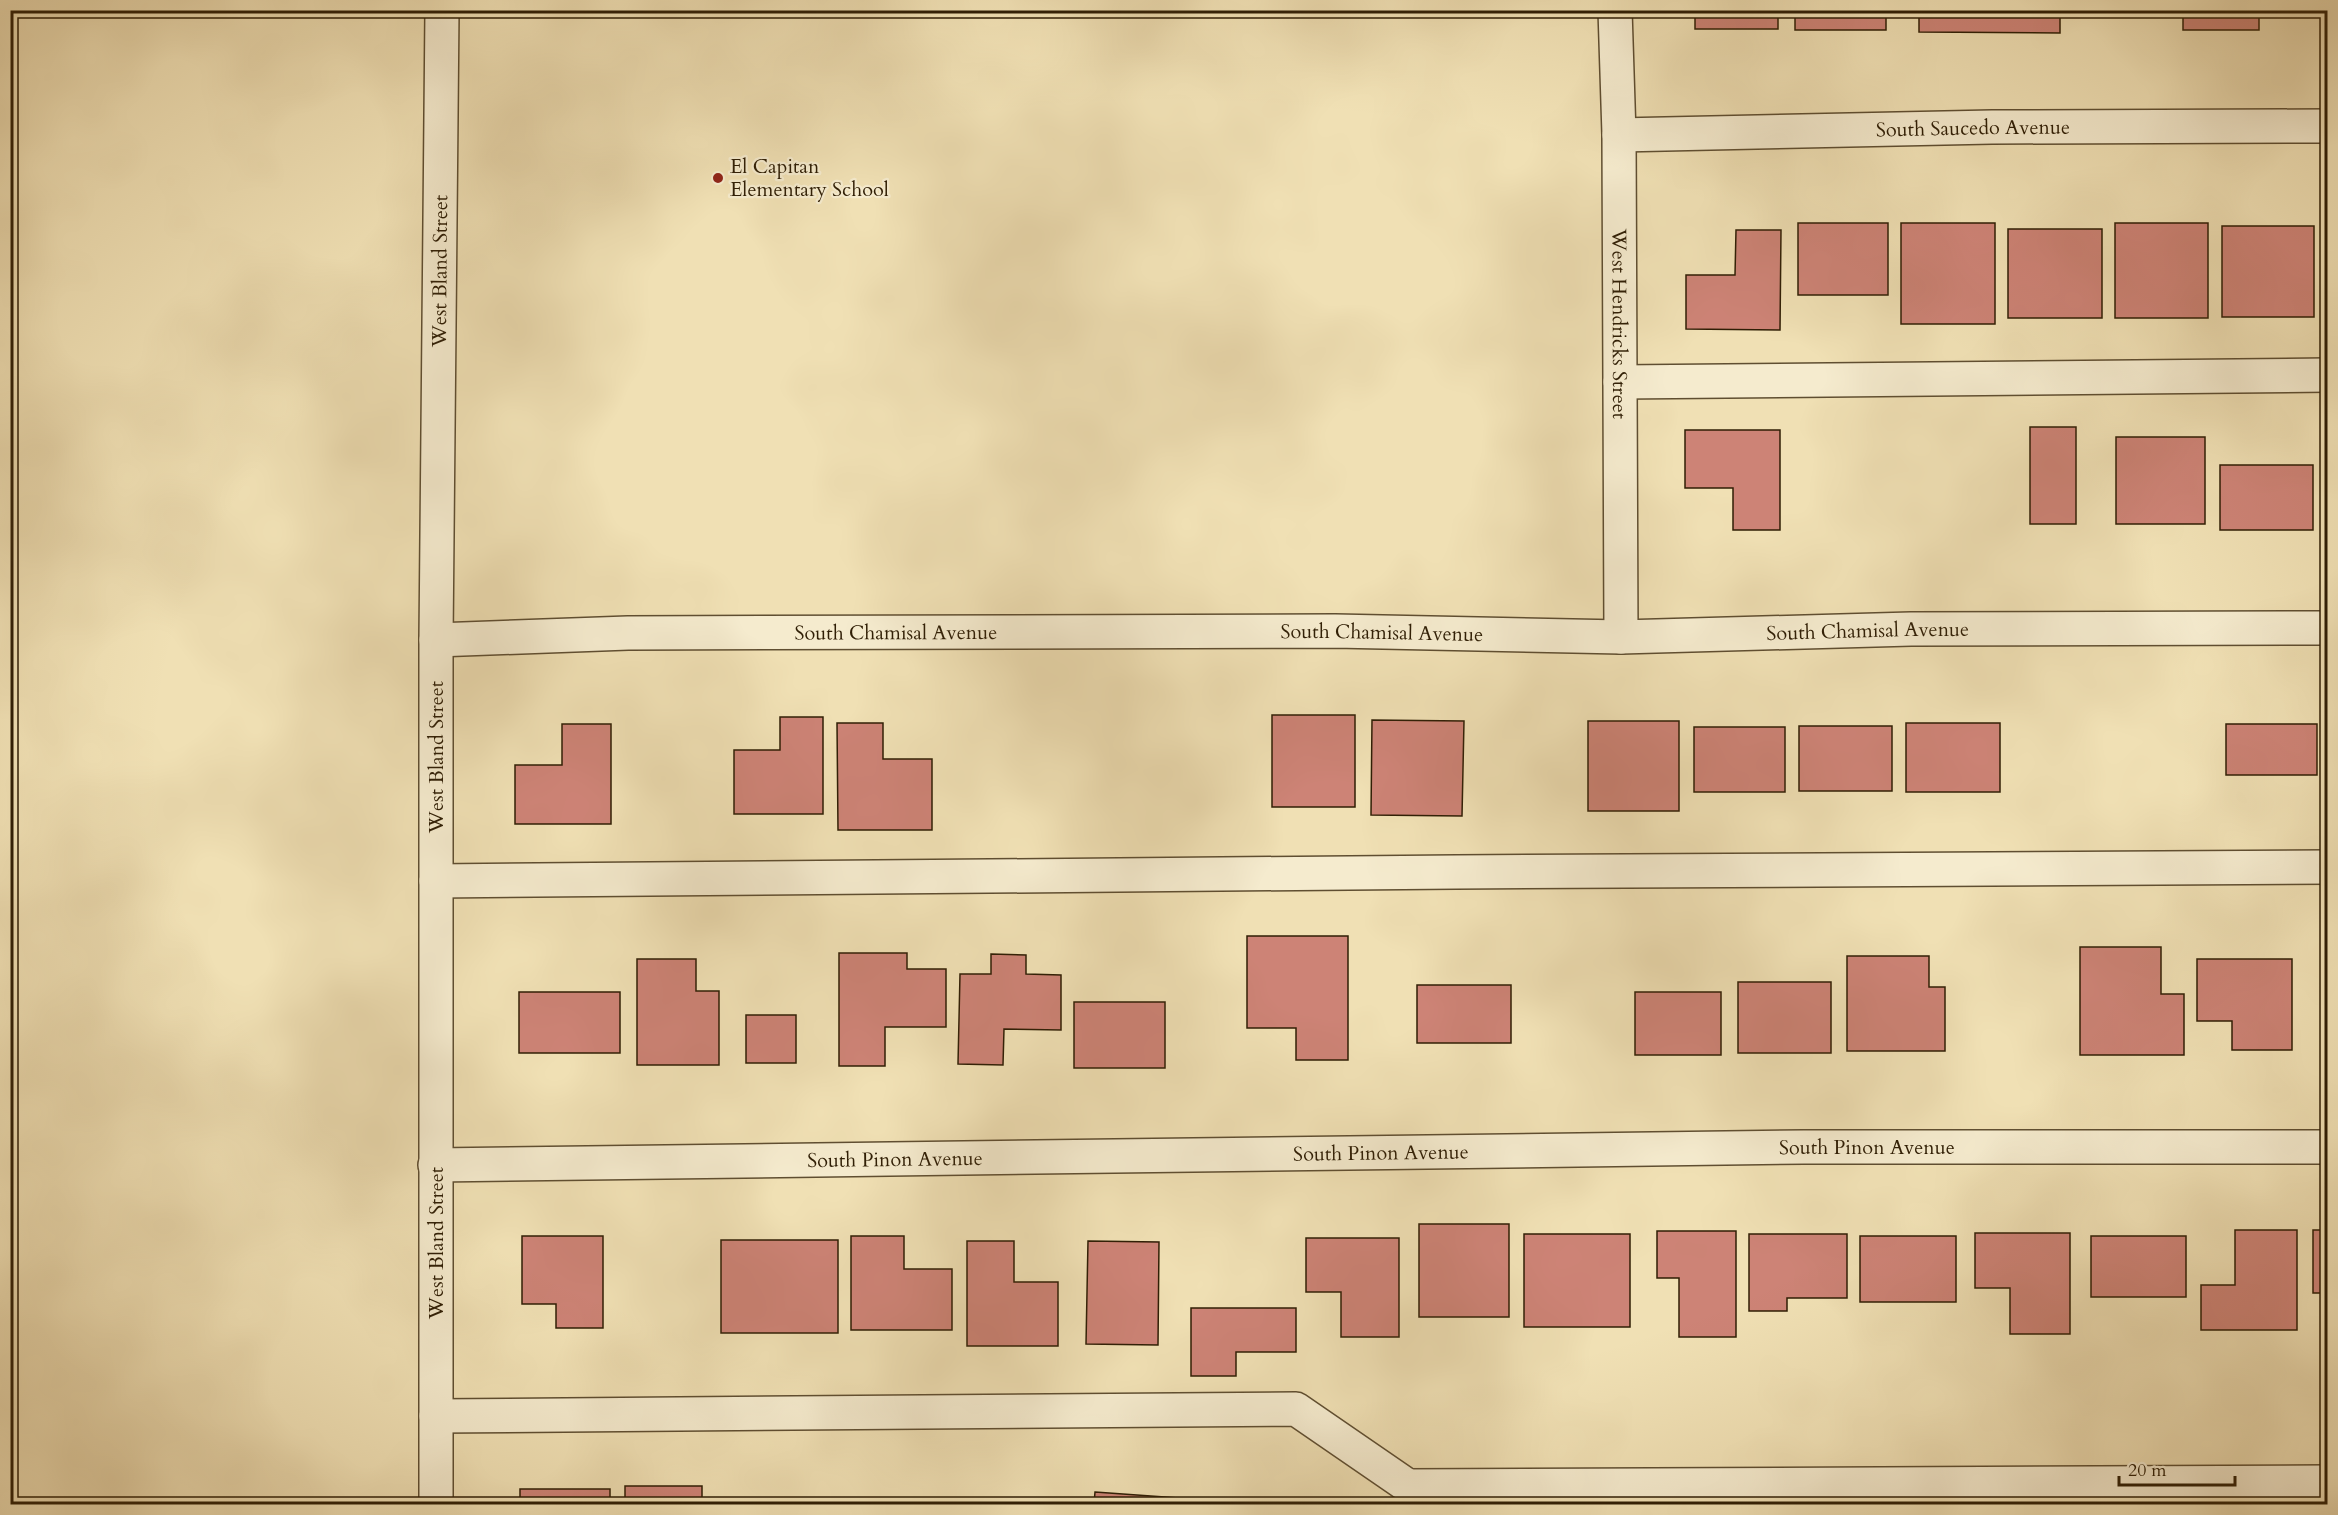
<svg xmlns="http://www.w3.org/2000/svg" width="2338" height="1515" viewBox="0 0 2338 1515" font-family="Cardo,serif">
<rect width="100%" height="100%" fill="#f0e0b4"/>
<filter id="stains"><feTurbulence type="fractalNoise" baseFrequency=".00333" numOctaves="4"/><feColorMatrix values="0 0 0 0 .2 0 0 0 0 .09 0 0 0 0 .02 0 0 0 .5 -.17"/></filter>
<radialGradient id="worn" r=".72"><stop offset=".6" stop-color="#630" stop-opacity="0"/><stop offset="1" stop-color="#630" stop-opacity=".3"/></radialGradient>
<g fill="#cd8376" stroke="#2f1e05" stroke-width="1.5">
<rect x="1695" y="10" width="83" height="19"/>
<rect x="1795" y="10" width="91" height="20"/>
<path d="M1919,10h141v23l-141,-1z"/>
<rect x="2183" y="10" width="76" height="20"/>
<rect x="1798" y="223" width="90" height="72"/>
<rect x="1901" y="223" width="94" height="101"/>
<rect x="2115" y="223" width="93" height="95"/>
<rect x="2327" y="225" width="1" height="89"/>
<rect x="2222" y="226" width="92" height="91"/>
<rect x="2008" y="229" width="94" height="89"/>
<path d="M1736,230h45l-1,100 -94,-1v-54h49z"/>
<rect x="2030" y="427" width="46" height="97"/>
<path d="M1685,430h95v100h-47v-42h-48z"/>
<rect x="2116" y="437" width="89" height="87"/>
<rect x="2220" y="465" width="93" height="65"/>
<rect x="1272" y="715" width="83" height="92"/>
<path d="M780,717h43v97h-89v-64h46z"/>
<path d="M1372,720l92,1 -2,95 -91,-1z"/>
<rect x="1588" y="721" width="91" height="90"/>
<path d="M837,723h46v36h49v71h-94z"/>
<rect x="1906" y="723" width="94" height="69"/>
<path d="M562,724h49v100h-96v-59h47z"/>
<rect x="2226" y="724" width="91" height="51"/>
<rect x="1799" y="726" width="93" height="65"/>
<rect x="1694" y="727" width="91" height="65"/>
<path d="M1247,936h101v124h-52v-32h-49z"/>
<path d="M2080,947h81v47h23v61h-104z"/>
<path d="M839,953h68v16h39v58h-61v39h-46z"/>
<path d="M991,954l35,1v19l35,1v55l-57,-1 -1,36 -45,-1 2,-90h31z"/>
<path d="M1847,956h82v31h16v64h-98z"/>
<path d="M637,959h59v32h23v74h-82z"/>
<path d="M2197,959h95v91h-60v-29h-35z"/>
<rect x="1738" y="982" width="93" height="71"/>
<rect x="1417" y="985" width="94" height="58"/>
<rect x="519" y="992" width="101" height="61"/>
<rect x="1635" y="992" width="86" height="63"/>
<rect x="1074" y="1002" width="91" height="66"/>
<rect x="746" y="1015" width="50" height="48"/>
<rect x="1419" y="1224" width="90" height="93"/>
<path d="M2235,1230h62v100h-96v-45h34z"/>
<rect x="2313" y="1230" width="15" height="63"/>
<path d="M1657,1231h79v106h-57v-59h-22z"/>
<path d="M1975,1233h95v101h-60v-46h-35z"/>
<rect x="1524" y="1234" width="106" height="93"/>
<path d="M1749,1234h98v64h-60v13h-38z"/>
<path d="M522,1236h81v92h-47v-24h-34z"/>
<path d="M851,1236h53v33h48v61h-101z"/>
<rect x="1860" y="1236" width="96" height="66"/>
<rect x="2091" y="1236" width="95" height="61"/>
<path d="M1306,1238h93v99h-58v-45h-35z"/>
<rect x="721" y="1240" width="117" height="93"/>
<path d="M967,1241h47v41h44v64h-91z"/>
<path d="M1088,1241l71,1 -1,103 -72,-1z"/>
<path d="M1191,1308h105v44h-60v24h-45z"/>
<rect x="625" y="1486" width="77" height="18"/>
<rect x="520" y="1489" width="90" height="15"/>
<path d="M1095,1492l97,7 -1,5h-97z"/>
</g>
<g fill="none" stroke-linecap="round" stroke-linejoin="round">
<g stroke="#5f4e31" stroke-width="36">
<g id="minor">
<path id="s1" d="M1615,10l4,125 2,502"/>
<path id="s2" d="M1619,135l373,-8 336,-1"/>
<path d="M1620,382l708,-7"/>
<path id="s3" d="M436,640l192,-7 707,-2 286,6 290,-8 417,-1"/>
<path d="M436,881l1020,-9 872,-5"/>
<path id="s4" d="M435,1165l1369,-18h524"/>
<path d="M436,1416l860,-7 112,77"/>
<path d="M1420,1503l-12,-17 920,-4"/>
<path id="s5" d="M436,1504v-864l6,-630"/>
</g>
</g>
<use href="#minor" stroke="#f5ebce" stroke-width="33"/>
</g>
<circle fill="#8f2418" stroke="#f5ebce" stroke-width="2" cx="718" cy="178" r="6"/>
<g text-anchor="middle" dominant-baseline="central" stroke-width="4.5" stroke-linejoin="round" paint-order="stroke">
<g font-size="20" fill="#2f1e05" stroke="#f5ebce">
<text stroke="none"><textPath href="#s2" startOffset="354">South Saucedo Avenue</textPath></text>
<text stroke="none"><textPath href="#s5" startOffset="1233">West Bland Street</textPath></text>
<text stroke="none"><textPath href="#s1" startOffset="314">West Hendricks Street</textPath></text>
<text stroke="none"><textPath href="#s3" startOffset="1432">South Chamisal Avenue</textPath></text>
<text stroke="none"><textPath href="#s3" startOffset="460">South Chamisal Avenue</textPath></text>
<text stroke="none"><textPath href="#s3" startOffset="946">South Chamisal Avenue</textPath></text>
<text transform="translate(436 757) rotate(-90)">West Bland Street</text>
<text stroke="none"><textPath href="#s4" startOffset="1432">South Pinon Avenue</textPath></text>
<text stroke="none"><textPath href="#s4" startOffset="946">South Pinon Avenue</textPath></text>
<text stroke="none"><textPath href="#s4" startOffset="460">South Pinon Avenue</textPath></text>
<text transform="translate(436 1243) rotate(-90)">West Bland Street</text>
</g>
<g font-size="20" fill="#2f1e05" stroke="#f5ebce" text-anchor="start">
<text x="730" y="166">El Capitan<tspan x="730" dy="23">Elementary School</tspan></text>
</g>
</g>
<rect width="2338" height="1515" fill="none" stroke="#f0e0b4" stroke-width="36"/>
<rect x="12" y="12" width="2314" height="1491" fill="none" stroke="#2f1e05" stroke-width="3"/>
<rect x="18" y="18" width="2302" height="1479" fill="none" stroke="#2f1e05" stroke-width="1.5"/>
<path d="M2119 1476v9h116v-9" fill="none" stroke="#2f1e05" stroke-width="3"/>
<text x="2128" y="1476" font-size="18" fill="#2f1e05" stroke="#f5ebce" stroke-width="4.5" paint-order="stroke">20 m</text>
<rect width="100%" height="100%" filter="url(#stains)"/>
<rect width="100%" height="100%" fill="url(#worn)"/>
</svg>
